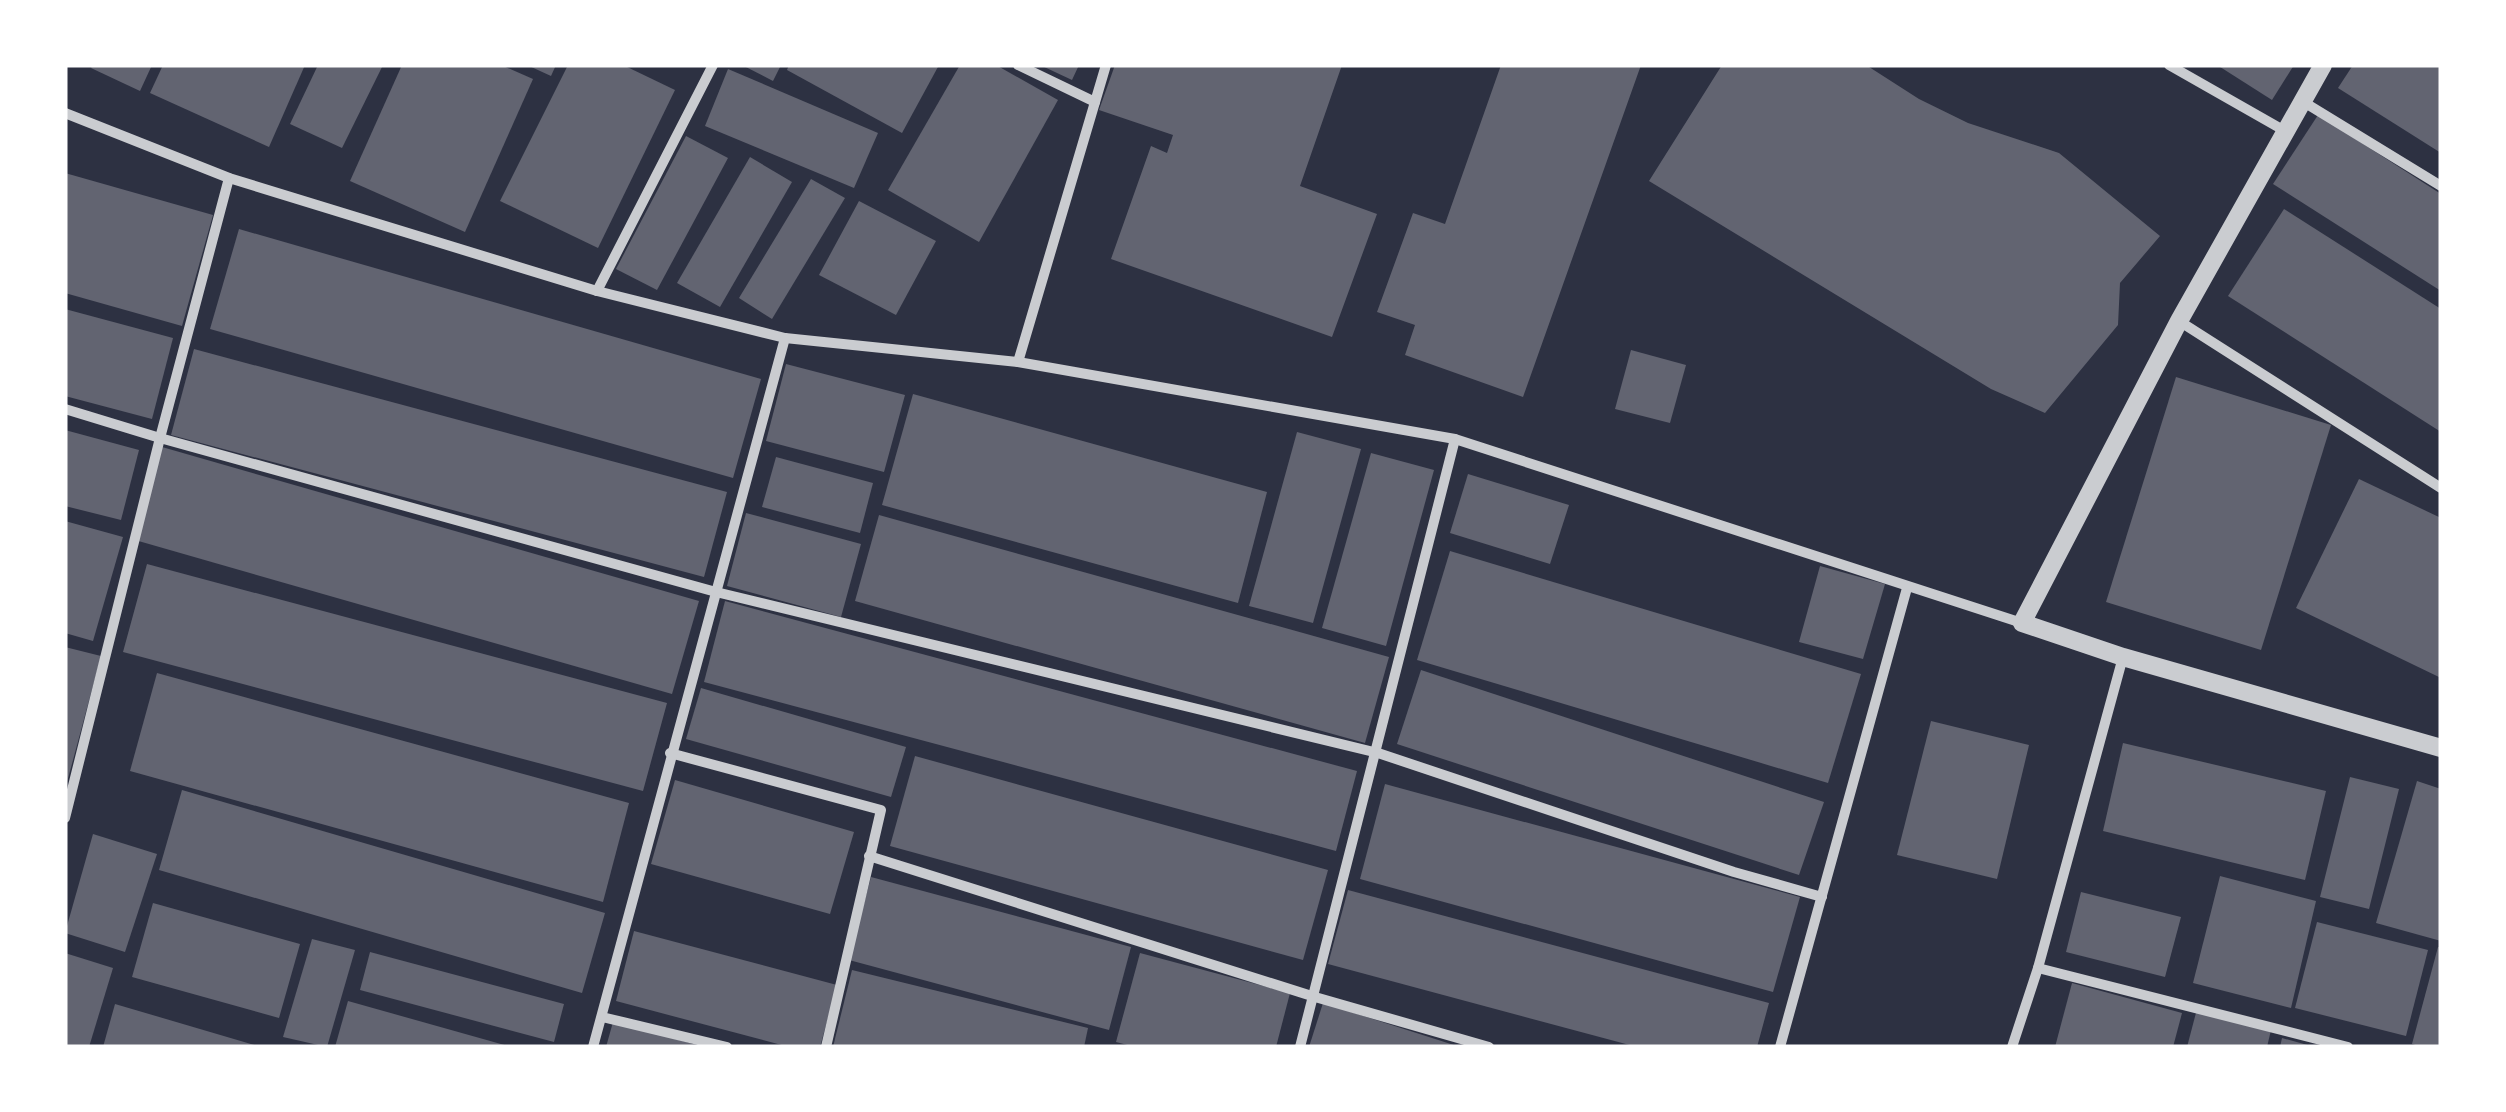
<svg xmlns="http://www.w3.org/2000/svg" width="2506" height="1112" viewBox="0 0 2506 1112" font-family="'PT Serif',serif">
<rect width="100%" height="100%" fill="#2d3142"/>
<g fill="#626471">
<path d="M93,65h59l-12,26 -49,-23z"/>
<path d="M163,65h142l-36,82 -119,-54z"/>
<path d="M318,65h65l-41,83 -52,-24z"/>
<path d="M402,65h99l32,14 -68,153 -115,-51z"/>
<path d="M527,65h29l-5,11z"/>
<path d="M568,65h55l52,25 -77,158 -98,-47z"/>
<path d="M742,65h39l-8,16z"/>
<path d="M789,65h150l-37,68 -115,-63z"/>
<path d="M960,65h36l62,35 -79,142 -91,-52z"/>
<path d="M1040,65h39l-7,15z"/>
<path d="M1115,65h227l-42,121 77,28 -45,123 -221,-78 40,-113 16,7 6,-18 -74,-25z"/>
<path d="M1501,65h140l-118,332 -118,-42 10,-30 -38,-13 36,-99 32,11z"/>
<path d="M1722,65h144l53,34 49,24 91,30 101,83 -40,47 -2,42 -73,88 -54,-24 -342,-208z"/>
<path d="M2217,65h77l-22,35z"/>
<path d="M2353,65h88v88l-103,-65z"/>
<path d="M728,69l150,64 -24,55 -149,-62z"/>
<path d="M2318,115l123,79v97l-168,-107z"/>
<path d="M686,136l42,22 -71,132 -41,-21z"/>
<path d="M750,157l42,25 -72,125 -43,-24z"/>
<path d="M65,173l148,42 -31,111 -117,-33z"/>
<path d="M811,179l34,19 -73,121 -33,-21z"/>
<path d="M859,201l77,40 -40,74 -77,-40z"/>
<path d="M2284,209l157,100v123l-213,-136z"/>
<path d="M239,229l522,150 -28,99 -523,-149z"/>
<path d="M65,309l108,29 -21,81 -87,-23z"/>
<path d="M194,349l533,143 -23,85 -533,-142z"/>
<path d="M1631,350l55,15 -16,58 -55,-14z"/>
<path d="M786,364l119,31 -21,77 -118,-31z"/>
<path d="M2176,377l155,48 -70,225 -155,-48z"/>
<path d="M913,394l354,98 -29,111 -356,-98z"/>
<path d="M65,430l74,20 -18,70 -56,-14z"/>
<path d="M1297,432l64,17 -48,174 -64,-17z"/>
<path d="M162,447l537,154 -27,93 -537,-154z"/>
<path d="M1371,453l63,17 -48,176 -64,-18z"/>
<path d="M776,457l97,26 -13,50 -98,-26z"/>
<path d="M1468,474l101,31 -19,59 -100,-31z"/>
<path d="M2359,479l82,39v160l-145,-70z"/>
<path d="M746,513l115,31 -20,73 -114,-31z"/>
<path d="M879,515l510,142 -24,86 -510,-142z"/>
<path d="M65,521l58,16 -30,104 -28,-8z"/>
<path d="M1450,551l411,123 -33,109 -411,-123z"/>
<path d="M147,564l520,139 -24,88 -520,-139z"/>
<path d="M1820,566l65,18 -22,75 -64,-17z"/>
<path d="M725,601l632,170 -21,80 -632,-169z"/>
<path d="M65,647l36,9 -35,130h-1z"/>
<path d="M1421,670l403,132 -25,73 -402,-131z"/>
<path d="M157,673l472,130 -26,99 -473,-131z"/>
<path d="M701,688l205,59 -15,50 -205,-58z"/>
<path d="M1931,721l98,24 -32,134 -100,-24z"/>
<path d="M2123,743l203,48 -21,89 -202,-49z"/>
<path d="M915,756l413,114 -25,90 -413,-114z"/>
<path d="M2350,777l49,12 -30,120 -49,-12z"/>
<path d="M675,780l179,52 -24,82 -179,-50z"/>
<path d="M2417,781l24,8v152l-65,-18z"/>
<path d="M1385,784l415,113 -27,95 -413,-113z"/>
<path d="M182,790l423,123 -23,80 -423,-123z"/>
<path d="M93,834l64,20 -32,98 -60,-19z"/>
<path d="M2220,876l96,25 -25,107 -98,-25z"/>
<path d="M871,877l260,70 -22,83 -260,-70z"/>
<path d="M1348,890l421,113 -12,44h-120l-309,-83z"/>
<path d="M2081,892l100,25 -16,60 -99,-25z"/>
<path d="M153,903l147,41 -21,74 -147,-41z"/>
<path d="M2317,922l111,28 -22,86 -111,-28z"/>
<path d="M634,931l203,54 -17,62h-31l-173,-46z"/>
<path d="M312,939l43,11 -28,97 -44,-10z"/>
<path d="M2438,947h3v100h-19l-10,-3z"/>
<path d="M370,952l194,52 -10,38 -194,-52z"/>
<path d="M65,953l48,15 -24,79h-24z"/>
<path d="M1140,953l150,40 -14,54h-141l-19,-5z"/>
<path d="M852,970l236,58 -4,19h-251z"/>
<path d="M2072,983l110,30 -9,34h-118z"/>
<path d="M348,1001l160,45v1h-173z"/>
<path d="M1323,1003l134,43v1h-148z"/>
<path d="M115,1004l143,42v1h-155z"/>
<path d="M2197,1009l74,21 -4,17h-80z"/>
<path d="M613,1022l88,24v1h-95z"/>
<path d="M2282,1038l29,8 -1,1h-30z"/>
</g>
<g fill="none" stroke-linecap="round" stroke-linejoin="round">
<g stroke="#caccd0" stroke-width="10">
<path d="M1018,65l77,37"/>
<path d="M2169,65l116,66"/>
<path d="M2302,101l139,85"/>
<path d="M65,113l164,65 368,113 188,47 233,24 437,77 567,184"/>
<path d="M597,291l116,-226"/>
<path d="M2179,321l262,167"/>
<path d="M1018,362l88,-297"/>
<path d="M65,409l95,29 556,154 662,161 356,119 88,25"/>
<path d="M670,753l211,57 -55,237"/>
<path d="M65,818l95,-380 69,-260"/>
<path d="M869,856l446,141 174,50"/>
<path d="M2038,968l310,79"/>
<path d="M602,1017l125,30"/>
<path d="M593,1047l192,-709"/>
<path d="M1300,1047l155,-608"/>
<path d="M1780,1047l127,-459"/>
<path d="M2012,1047l26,-79 85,-311"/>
</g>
<path stroke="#caccd0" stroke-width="18" d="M2323,65l-144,256 -157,302 101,34 318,91"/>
</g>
<rect width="2506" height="1112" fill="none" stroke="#ffffff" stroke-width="135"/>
</svg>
